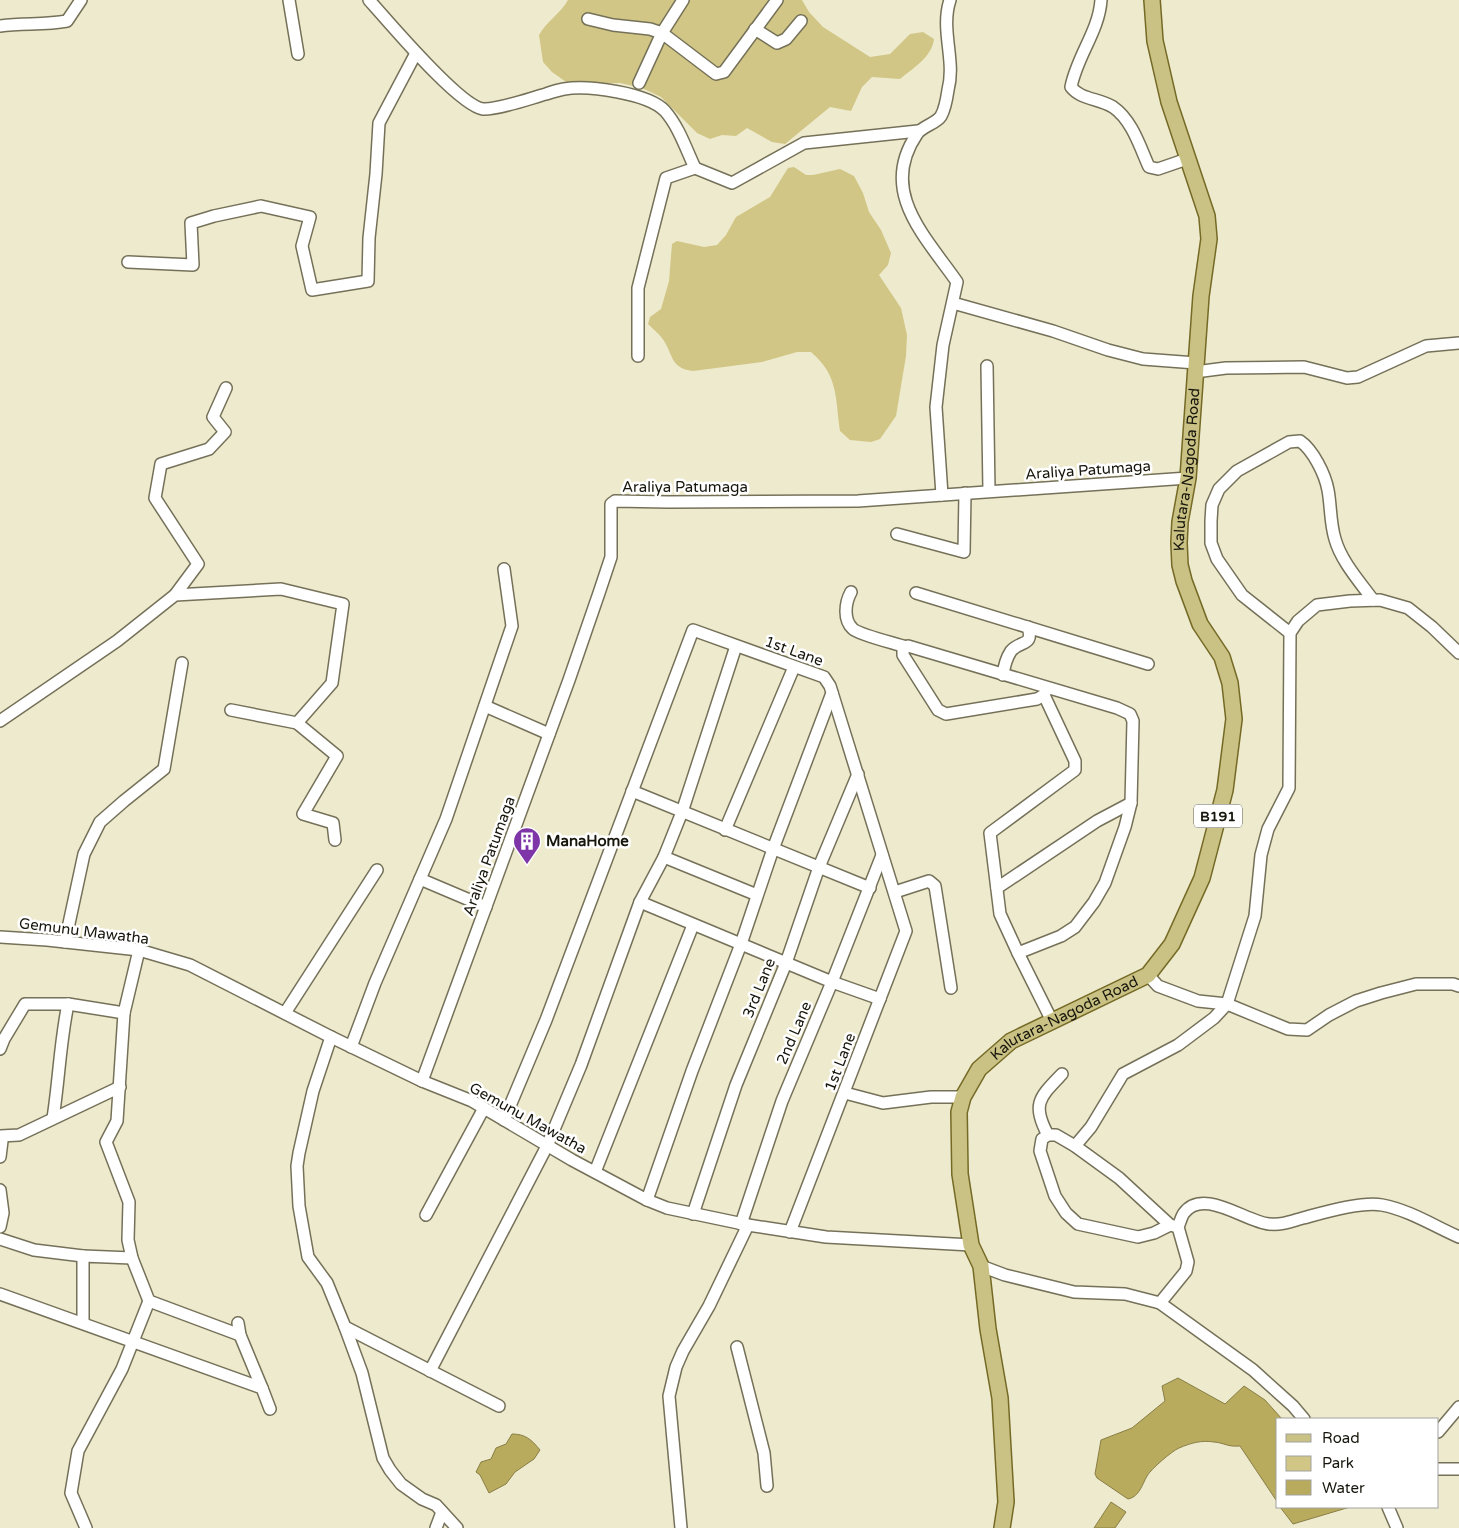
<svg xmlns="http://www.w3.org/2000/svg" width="1459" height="1528" viewBox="0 0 1459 1528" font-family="'Varela Round',sans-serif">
<rect width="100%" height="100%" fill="#eeeace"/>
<g fill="#d1c685">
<path d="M568,0h234l7,12 14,15 47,30 20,-3 20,-20 13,-2 11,7c-2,18 -21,29 -34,40l-28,-2 -10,10 -11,24 -21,-4 -45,37 -13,-2 -25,-14 -11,8 -14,-1 -12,4 -13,-6 -36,-36 -19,-9 -22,-5 -51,1 -17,-12 -9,-10 -4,-27c8,-14 21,-21 29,-35z"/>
<path d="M794,167l12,8h7l27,-6 14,7 9,17 6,19 12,18 10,23 -3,12 -9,10 22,33 6,27 -1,21 -10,60 -16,23 -9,3 -21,-2 -10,-9c-5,-33 -1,-55 -29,-79h-14l-35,10 -69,9c-24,-3 -19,-17 -31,-33 -4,-5 -10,-10 -14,-14l2,-7 11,-8 8,-28 3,-37 5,-3 27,6 13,-2 9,-10 10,-18 34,-20 18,-29z"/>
</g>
<g fill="#b9ab5d" stroke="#887e45">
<path d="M1178,1378l47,26 19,-18 21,14 17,19h-4v84l-38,-57c-13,1 -15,-3 -26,-4 -13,-2 -23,1 -35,6 -7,3 -28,21 -32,28 -5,9 -8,21 -19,23l-31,-21 -2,-4 6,-34 31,-12 33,-27 -3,-15z"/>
<path d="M512,1434c13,0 19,5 28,16l-6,9 -19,13 -9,12 -17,9 -9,-18 -4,-3 5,-10 10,-3 5,-11 10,-4z"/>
<path d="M1111,1502l15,10 -11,16h-21z"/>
<path d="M1280,1507h70l-57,17z"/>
</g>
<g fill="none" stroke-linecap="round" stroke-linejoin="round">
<g stroke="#757159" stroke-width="14">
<g id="minor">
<path d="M289,0l9,54"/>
<path d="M369,0c19,21 90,106 114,109 15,1 48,-11 63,-15 6,-2 12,-4 18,-5 24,-4 84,4 101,22 14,16 21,38 30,57l37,15 72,-40 114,-12"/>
<path d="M1101,0c-2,31 -24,56 -30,87 10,13 28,11 42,20 19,13 27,40 36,60l9,2 29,-10"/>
<path d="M588,19l25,6 37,4 12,4 54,41 8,-2 53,-72"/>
<path d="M0,26c23,-3 45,-1 67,-5l14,-21"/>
<path d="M755,29l22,14 9,-4 15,-18"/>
<path d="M639,83l23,-50 21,-33"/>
<path d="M128,262l65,3 -2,-42 23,-7 47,-10 49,11 -8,29 10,44 56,-9 1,-43 7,-64 3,-51 37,-70"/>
<path d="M953,303l100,28 55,19 35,9 53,4"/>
<path d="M638,356v-68l28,-110 29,-10"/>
<path d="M987,366l2,125"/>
<path d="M1195,372l31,-4 78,-1 43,11 11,-1 68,-31 33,-3"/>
<path d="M942,495l-6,-88 7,-62 14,-63c-32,-46 -79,-91 -40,-148 5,-8 19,-10 24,-18 4,-7 6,-19 7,-26 8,-30 -8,-60 2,-90"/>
<path d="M897,534l67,18 1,-59"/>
<path d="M851,592c-6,11 -8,28 2,37 7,6 41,14 53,18"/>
<path d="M916,593l232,71"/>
<path d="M175,595l23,-31 -43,-66 6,-34 48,-15 16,-17 -12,-15 13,-29"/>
<path d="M1290,633l-48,-38 -25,-36 -6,-16v-22l1,-16 7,-16 18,-18 52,-29 11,-1c13,9 25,33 28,49 3,16 2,33 7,49 6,22 25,43 38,61"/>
<path d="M1003,675c1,-8 4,-18 8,-24 9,-11 23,-4 17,-24"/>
<path d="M1047,688l-3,7 -7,4 -91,15 -8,-4 -35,-55v-5l3,-3 2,-1 209,62 13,6 3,7 -2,82 -6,24 -20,56 -11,19 -19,25 -14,9 -43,17 34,68"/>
<path d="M485,706l64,28"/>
<path d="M0,721l117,-80 58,-46 106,-6 62,15 -11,79 -35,40 -66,-13"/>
<path d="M297,723l40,33 -34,58 30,9 2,17"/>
<path d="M632,791l238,97"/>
<path d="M725,830l69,-163"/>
<path d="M664,857l93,38"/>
<path d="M420,879l66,28"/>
<path d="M997,888l100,-67 34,-18"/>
<path d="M895,892l34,-11 6,5 16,102"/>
<path d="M640,902l192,80 48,17"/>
<path d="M0,937l47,3 92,10 51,15 141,72 91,44 50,20 100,59 75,40 20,8 81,17 78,12 145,8"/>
<path d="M65,942l19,-88 16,-32 24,-21 40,-32 18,-106"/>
<path d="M1018,953l-18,-39 -10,-81 85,-63v-9l-31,-66"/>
<path d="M1148,975l10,11 40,15 29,3 61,25 19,1 22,-15 27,-14 25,-8 35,-9h37l6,2"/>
<path d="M124,1013l-7,108 -11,21 23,60 -1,38 4,18 17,43 91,34"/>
<path d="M285,1013l92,-143"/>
<path d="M331,1037l-18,54 -14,62 -2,13 2,40 9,51 19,26 18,44 17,46 21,85 7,12 11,14 21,15 14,6 21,23"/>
<path d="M351,1047l24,-64 71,-164 66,-193 -8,-57"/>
<path d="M0,1049l4,-10 21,-35h43l56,9 15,-63"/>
<path d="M422,1081l147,-401 30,-87 12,-36v-53l4,-3 53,1 190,-1 330,-23"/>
<path d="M845,1093l38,10 48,-6h32"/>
<path d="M53,1118c6,-38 7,-76 15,-114"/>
<path d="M504,1120l42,-100 147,-390 131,47 6,9 76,245 -116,301"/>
<path d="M1048,1135c-17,-31 -8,-38 14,-61"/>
<path d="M0,1136l19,-1 101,-48"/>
<path d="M0,1138l2,3 -2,16"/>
<path d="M1075,1146l16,-19 32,-53 55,-29 36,-27 13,-14 28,-88 6,-61 7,-26 21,-41 1,-155 8,-12 19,-16 33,-4 30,-1 28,8 24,19 27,26"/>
<path d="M595,1172l98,-247"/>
<path d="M0,1190l3,23 -3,14"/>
<path d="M647,1200l45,-129 49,-127 32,-95 59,-156"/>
<path d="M693,1214l43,-129 50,-122 33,-96 39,-93"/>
<path d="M426,1215l58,-107"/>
<path d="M741,1224l41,-123 50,-119 50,-127"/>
<path d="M1170,1225l-51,-47 -44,-32 -19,-11h-8l-6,4 -2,12 15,45 11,17 12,11 60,13 16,-4 16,-8 8,2"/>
<path d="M0,1239l34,11 49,6"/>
<path d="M981,1266l24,9 69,17 51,2 35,9 93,67 40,36 11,13"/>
<path d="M0,1294l262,94 8,21"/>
<path d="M1160,1303l26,-32 2,-9 -10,-35c2,-4 3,-10 6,-14 19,-26 62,9 85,11 14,1 20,-2 34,-6 19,-5 59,-17 79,-13 27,5 52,21 77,32"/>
<path d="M83,1323v-67l49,2"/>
<path d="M238,1323l2,12 22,53"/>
<path d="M345,1327l154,79"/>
<path d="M737,1347l27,106 3,33"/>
<path d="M430,1371l117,-225 34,-81 59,-163 24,-45 18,-45 54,-166"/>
<path d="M1438,1432l21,-25"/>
<path d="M1438,1469h21"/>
<path d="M1388,1507l9,21"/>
<path d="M86,1528l-15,-35 7,-42 44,-82 27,-68"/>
<path d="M436,1528l6,-16"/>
<path d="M681,1528l-12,-132 7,-29 7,-16 26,-45 39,-81"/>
</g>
</g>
<g stroke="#756a25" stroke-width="18">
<g id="major">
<path id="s1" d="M1002,1528l4,-26 -6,-104 -12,-69 -7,-63 -10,-21 -11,-71 -1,-62 4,-15 16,-28 32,-28 137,-66 24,-31 30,-66 23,-88 9,-71 -4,-36 -8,-26 -22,-33 -16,-43 -4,-16 -1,-22 1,-21 8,-44 13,-182 8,-57 -2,-23 -38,-114 -14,-61 -3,-41"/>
</g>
</g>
<use href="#minor" stroke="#fff" stroke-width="11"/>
<use href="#major" stroke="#cac184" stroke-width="15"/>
</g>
<defs>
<g id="building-pin" transform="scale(1.4375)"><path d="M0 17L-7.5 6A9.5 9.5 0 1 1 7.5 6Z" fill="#7d35a8" stroke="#fff"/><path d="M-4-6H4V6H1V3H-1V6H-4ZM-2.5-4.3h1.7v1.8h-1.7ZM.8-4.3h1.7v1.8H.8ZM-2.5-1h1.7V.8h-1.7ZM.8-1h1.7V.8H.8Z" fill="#fff"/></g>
</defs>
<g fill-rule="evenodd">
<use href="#building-pin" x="527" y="841"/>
</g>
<g text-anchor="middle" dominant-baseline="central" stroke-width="5" stroke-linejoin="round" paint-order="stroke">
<rect fill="#fff" stroke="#5d5c55" stroke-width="1" x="1194" y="804.5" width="48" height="23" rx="4"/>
<g font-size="14" font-weight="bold" fill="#17160c">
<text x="1218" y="816">B191</text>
</g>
<g font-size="15" fill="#17160c" stroke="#fff">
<text transform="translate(1088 470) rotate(-4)">Araliya Patumaga</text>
<text stroke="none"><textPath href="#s1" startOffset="1199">Kalutara-Nagoda Road</textPath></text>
<text x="685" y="487">Araliya Patumaga</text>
<text transform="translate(794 651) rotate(20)">1st Lane</text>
<text transform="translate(489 856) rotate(-70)">Araliya Patumaga</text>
<text transform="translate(84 931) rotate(7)">Gemunu Mawatha</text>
<text transform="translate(759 988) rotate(-68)">3rd Lane</text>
<text stroke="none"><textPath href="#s1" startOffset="569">Kalutara-Nagoda Road</textPath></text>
<text transform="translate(794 1033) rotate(-67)">2nd Lane</text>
<text transform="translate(840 1062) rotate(-69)">1st Lane</text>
<text transform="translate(528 1118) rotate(29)">Gemunu Mawatha</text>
</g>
<g font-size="15" font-weight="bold" fill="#17160c" stroke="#fff" text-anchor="start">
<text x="546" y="841">ManaHome</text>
</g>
</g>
<rect x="1276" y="1418" width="162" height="90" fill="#ffffff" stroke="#a2a29e"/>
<rect x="1286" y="1434" width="25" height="8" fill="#cac184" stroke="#a2a29e"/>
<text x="1322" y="1443" font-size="15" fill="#17160c">Road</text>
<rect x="1286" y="1456" width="25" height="15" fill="#d1c685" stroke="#a2a29e"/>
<text x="1322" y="1468" font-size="15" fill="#17160c">Park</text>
<rect x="1286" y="1480" width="25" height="15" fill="#b9ab5d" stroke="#a2a29e"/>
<text x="1322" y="1493" font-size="15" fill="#17160c">Water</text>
</svg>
